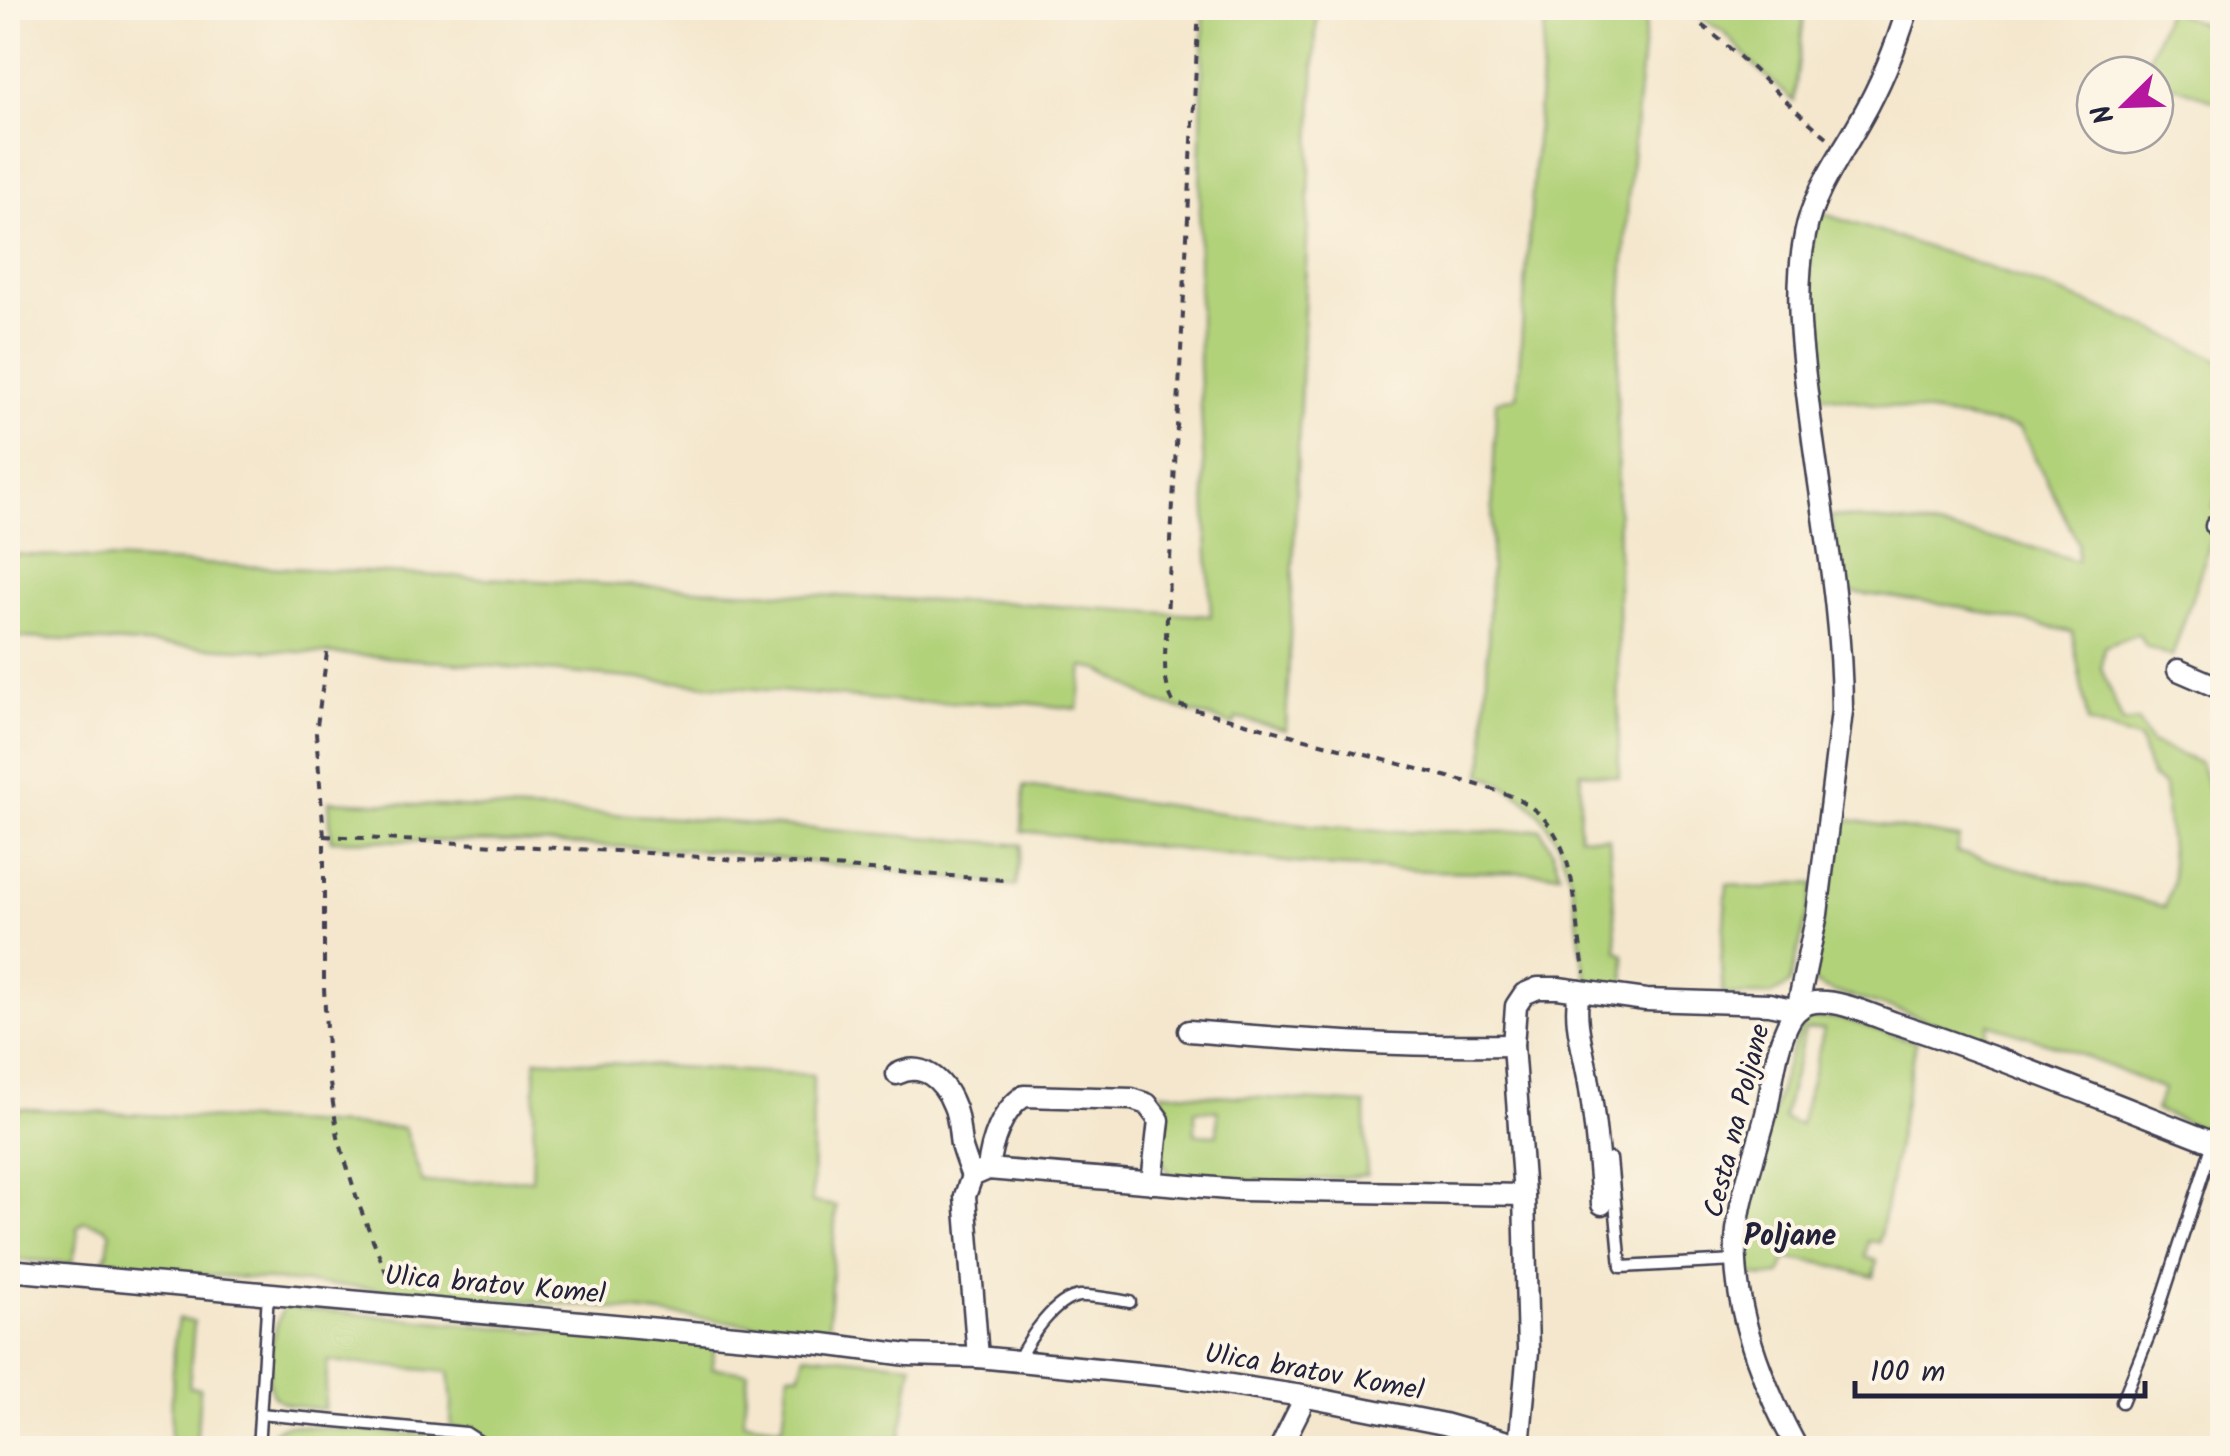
<svg xmlns="http://www.w3.org/2000/svg" width="2230" height="1456" viewBox="0 0 2230 1456" font-family="Kalam,sans-serif">
<rect width="100%" height="100%" fill="#fcf5e5"/>
<filter id="ink" filterUnits="userSpaceOnUse"><feTurbulence type="fractalNoise" baseFrequency=".01" numOctaves="2"/><feDisplacementMap in="SourceGraphic" scale="20" xChannelSelector="R" yChannelSelector="G"/><feConvolveMatrix kernelMatrix="1 2 1 2 8 2 1 2 1" color-interpolation-filters="sRGB"/></filter>
<filter id="wash" filterUnits="userSpaceOnUse"><feTurbulence type="fractalNoise" baseFrequency=".0048" numOctaves="4" result="noise"/><feDisplacementMap in="SourceGraphic" scale="40" xChannelSelector="R" yChannelSelector="G"/><feGaussianBlur stdDeviation="2.25" result="paint"/><feColorMatrix in="noise" values="0 0 0 0 0 0 0 0 0 0 0 0 0 0 0 0 0 1.4 0 .05"/><feComposite in="paint" operator="in"/></filter>
<g filter="url(#wash)">
<rect width="100%" height="100%" fill="#f4e7cd"/>
<g fill="#b2d27a" stroke="#6a7a5a" stroke-width="2.5" fill-rule="evenodd">
<path d="M1204,8h113l-31,722 -50,-12 -2,7 -75,-22 -59,-33 -17,-3 -5,42 -52,-6 -121,-1 -530,-46 -367,-19v-83l947,48 27,-1 229,15 -12,-249v-135z"/>
<path d="M1546,8h101l-19,191 -11,188 2,390 -38,-5 -2,64 30,2 8,113 7,3 1,36 -36,-6c-10,-29 -10,-61 -16,-92 -12,-58 -35,-95 -91,-118l2,-11 12,-362 21,-5z"/>
<path d="M1686,8h119l-11,93 -35,-31 -35,-38z"/>
<path d="M2167,9l55,24v71l-67,-26v-3l-12,-2z"/>
<path d="M1818,212c136,44 276,86 404,149v121l-9,25 9,4v13l-5,-1 -45,134 -26,-11 -8,-12 -34,13 -3,21 22,55 15,-2 13,22 49,20 22,64v309l-67,-26 9,-21 -100,-41 -75,-24 -5,17 -80,-29 -79,-23 -9,-5 -3,-5 24,-161 122,20 -3,14 209,55 8,-26 -9,-95 -13,-9 -11,-37 -52,-17 -16,-91 -127,-28 -106,-13 -8,-75 90,9 100,19 56,17 1,-18 -58,-115 -205,-34c-7,-64 -13,-120 3,-182z"/>
<path d="M1024,786l286,39 68,6 126,1 36,-3 12,21 8,23 -130,-2 -109,-5 -299,-35z"/>
<path d="M329,801l320,15 373,29 -6,41 -300,-35 -204,-9 -181,-2z"/>
<path d="M1794,883l21,1 -25,100 -19,11h-48l-2,-33 6,-78 37,5z"/>
<path d="M1829,1018l17,2 70,22 -37,200 -11,-1 -3,16 12,4 -3,16 -52,-14 -36,-4 -6,16 -16,2 -18,-3v-44l6,-45 36,-126 14,-34 11,-6zM1824,1029l-24,96 -17,-6 22,-89z"/>
<path d="M536,1059l277,16 -1,127 24,4 -8,127 -229,-26 -500,-41 8,-11 3,-23 -5,-5 -21,-6 -7,7 1,10 -6,25 -64,-4v-151l396,20 19,55 109,-4z"/>
<path d="M1162,1092l203,12 2,71 -92,8 -97,-5 -9,-5 -6,-10zM1195,1110l23,1 -1,24 -22,-1z"/>
<path d="M284,1307l285,27 1,-4 145,13 -3,25 36,4 -5,50 40,5 6,-54 11,1 5,-20 107,10 -13,84h-408c-10,-14 -21,-19 -38,-20l-2,-3 1,-21 -3,-32 -121,-11 -4,48c-15,-2 -35,-1 -47,-10 -18,-15 -3,-74 7,-92z"/>
<path d="M178,1319l16,3 -5,65 11,1 -4,60h-26l4,-105z"/>
<path d="M287,1425l178,13 12,10h-214c5,-13 11,-19 24,-23z"/>
</g>
</g>
<g filter="url(#ink)">
<g fill="none" stroke-linecap="round" stroke-linejoin="round">
<g stroke="#424051" stroke-width="15">
<g id="lane">
<path d="M1611,1159l10,108 115,-6"/>
<path d="M1018,1360c11,-21 36,-61 62,-64 16,-1 35,4 50,6"/>
<path d="M2122,1402l34,-84 57,-175"/>
<path d="M260,1414l206,19 17,11 1,4"/>
<path d="M258,1448l10,-154"/>
</g>
</g>
<g stroke="#424051" stroke-width="25">
<g id="street">
<path d="M2216,526l6,2"/>
<path d="M2178,670l44,19"/>
<path d="M1579,991c-6,29 4,58 9,86 7,42 11,85 14,127"/>
<path d="M1797,1010l20,-96 25,-203c0,-103 -22,-207 -34,-310 -7,-55 -14,-111 -3,-166 8,-43 35,-78 56,-116 20,-35 35,-72 47,-111"/>
<path d="M1189,1031c108,9 215,16 324,14"/>
<path d="M897,1074c25,-13 46,5 56,30 6,12 6,28 8,41 3,10 7,21 11,31"/>
<path d="M988,1169c3,-26 13,-58 36,-73l108,3 15,5 12,16 -7,63"/>
<path d="M8,1270l815,74 85,11 70,2 201,20 123,19 142,28 85,24"/>
<path d="M978,1357l-13,-161 7,-20 16,-7 252,21 284,5"/>
<path d="M1519,1446l9,-95 -4,-156 -11,-150 3,-39 8,-12 14,-6h20l88,12 123,4 28,6"/>
<path d="M1280,1448l20,-40 2,-12"/>
<path d="M1797,1448c-30,-54 -58,-124 -61,-186 -3,-51 18,-100 30,-148 7,-31 9,-68 25,-96 6,-9 13,-15 24,-16 26,-2 56,13 80,21 111,36 219,81 327,123"/>
</g>
</g>
<g stroke="#424051" stroke-width="4" stroke-dasharray="8 8" stroke-linecap="butt">
<path d="M1199,8l-34,647c0,19 0,32 9,49l301,80c19,6 40,11 57,24 49,36 41,113 53,165"/>
<path d="M1675,8c58,33 100,88 152,129"/>
<path d="M327,653l-11,80 8,103v152l4,82 10,67 21,68 33,82"/>
<path d="M324,836l310,16 369,28"/>
<path d="M2218,1448l4,-22"/>
</g>
<use href="#lane" stroke="#fff" stroke-width="10"/>
<use href="#street" stroke="#fff" stroke-width="20"/>
</g>
</g>
<g text-anchor="middle" dominant-baseline="central" stroke-width="8" stroke-linejoin="round" paint-order="stroke">
<g font-size="28" fill="#22223b" stroke="#fcf5e5">
<text transform="translate(1738 1121) rotate(-76)">Cesta na Poljane</text>
<text transform="translate(495 1286) rotate(5)">Ulica bratov Komel</text>
<text transform="translate(1314 1373) rotate(10)">Ulica bratov Komel</text>
</g>
<g font-size="30" font-weight="bold" fill="#22223b" stroke="#fcf5e5">
<text x="1790" y="1237">Poljane</text>
</g>
</g>
<rect width="2230" height="1456" fill="none" stroke="#fcf5e5" stroke-width="40"/>
<g transform="translate(2125 105) rotate(247)"><circle r="48" fill="#fcf5e5" stroke="#a5a1a1" stroke-width="2.5"/>
<path d="M0-8L18 38L0 25L-18 38Z" fill="#b5179e"/>
<text y="-15" font-size="28" font-weight="bold" text-anchor="middle" fill="#22223b">N</text>
</g>
<path d="M1855 1381v15h290v-15" fill="none" stroke="#22223b" stroke-width="5"/>
<text x="1870" y="1381" font-size="30" fill="#22223b" stroke="#fcf5e5" stroke-width="8" paint-order="stroke">100 m</text>
</svg>
